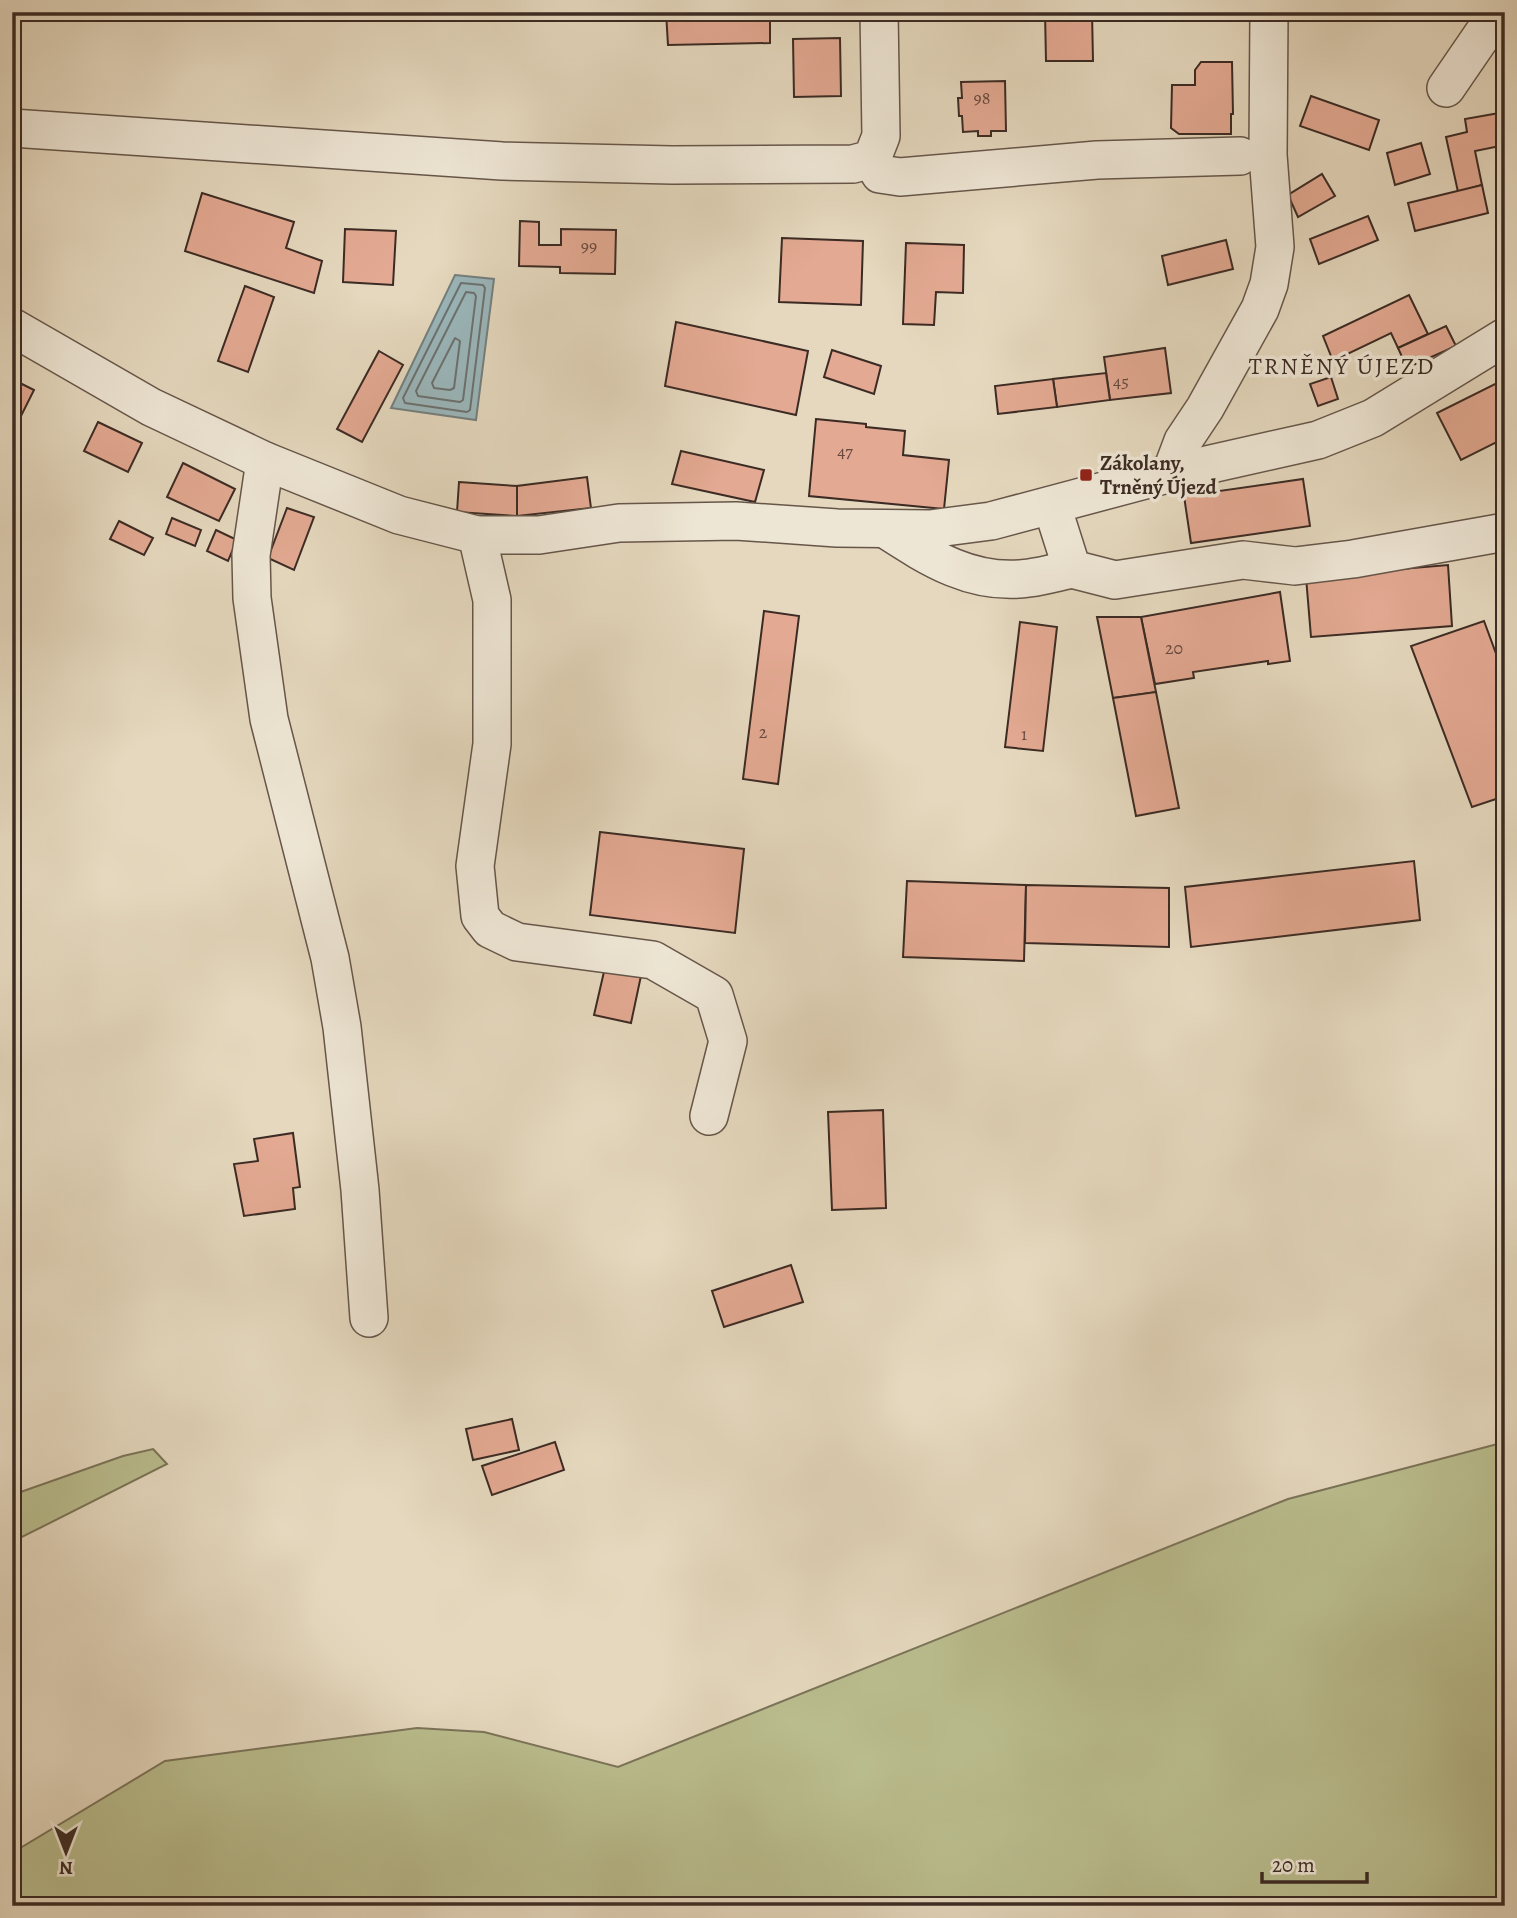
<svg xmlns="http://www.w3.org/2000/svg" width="1517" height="1918" viewBox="0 0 1517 1918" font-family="Alegreya,serif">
<rect width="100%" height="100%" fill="#e5d8be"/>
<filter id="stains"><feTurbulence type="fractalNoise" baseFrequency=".00286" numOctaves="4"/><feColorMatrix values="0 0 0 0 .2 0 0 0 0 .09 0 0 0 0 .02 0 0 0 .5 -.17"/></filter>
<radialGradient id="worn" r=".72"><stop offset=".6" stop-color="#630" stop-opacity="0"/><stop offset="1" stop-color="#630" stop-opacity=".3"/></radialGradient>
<g fill="#babd8e" stroke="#7b7459" stroke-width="2">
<path d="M1505,1442v464h-1493v-50l5,-6 148,-89 252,-33 67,4 134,35 670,-268z"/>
<path d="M153,1449l14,15 -155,78v-47l111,-39z"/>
</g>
<path fill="#9ab7bc" stroke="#747f7f" stroke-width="2" d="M455,275l39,4 -18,141 -85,-12z"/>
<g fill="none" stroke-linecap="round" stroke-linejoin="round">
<g stroke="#6b7170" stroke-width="2">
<path d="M461,283l22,2 2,3 -15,122 -3,2 -62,-9 -2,-5z"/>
<path d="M466,292l8,1 2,3 -13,104 -3,2 -42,-6 -2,-5z"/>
<path d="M455,338l5,3 -6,47 -4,2 -16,-2 -2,-5z"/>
</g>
<path stroke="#747f7f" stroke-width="10" d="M1503,504h2"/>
</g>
<g fill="#e3a992" stroke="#3c2b24" stroke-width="2">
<path d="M666,12h104v31l-102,2z"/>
<path d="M1045,12h47l1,49h-47z"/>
<path d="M840,38l1,58 -47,1 -1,-58z"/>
<path d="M1201,62h31l1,52h-2v20h-52l-8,-6 1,-43h23v-15z"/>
<path d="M1005,81l1,50h-15v5h-13v-5l-15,1 -1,-16h-3l-1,-18h4l-1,-16z"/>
<path d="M1311,96l68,24 -10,30 -69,-24z"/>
<path d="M1505,112v33l-30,6 7,34 -24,7 -12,-55 21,-5 -2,-13z"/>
<path d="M1421,143l9,31 -35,11 -8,-32z"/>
<path d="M1322,174l13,22 -37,21 -10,-22z"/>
<path d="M1482,185l6,28 -73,18 -7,-28z"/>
<path d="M202,193l92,29 -8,26 36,13 -8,32 -129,-42z"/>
<path d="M1368,216l10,24 -59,24 -9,-25z"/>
<path d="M520,221l19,1v23h22v-16l55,1 -1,44 -55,-1v-6l-41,-1z"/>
<path d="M345,229l51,2 -3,54 -50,-3z"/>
<path d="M782,238l81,3 -2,64 -82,-3z"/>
<path d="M1226,240l7,29 -65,16 -6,-29z"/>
<path d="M906,243l58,2 -1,48 -27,-1 -2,33 -31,-1z"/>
<path d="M245,286l29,11 -26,75 -30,-11z"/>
<path d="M1409,295l19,39 -30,14 -7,-15 -58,28 -10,-25z"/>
<path d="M676,322l132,29 -12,64 -131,-29z"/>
<path d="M1446,326l10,20 -49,22 -9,-20z"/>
<path d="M1165,348l6,45 -61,7 -6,-43z"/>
<path d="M832,350l49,16 -7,28 -50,-17z"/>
<path d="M379,351l24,14 -41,77 -25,-13z"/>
<path d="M1106,373l4,27 -53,7 -4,-28z"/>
<path d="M1331,377l7,22 -20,7 -8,-22z"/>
<path d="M12,379l22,11 -13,26 -9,-4z"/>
<path d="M1053,379l4,28 -59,7 -3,-28z"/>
<path d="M1505,379v59l-44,22 -24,-47z"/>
<path d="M816,419l50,5v3l39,4 -2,24 46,5 -5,49 -135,-13z"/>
<path d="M98,422l44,21 -14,29 -44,-21z"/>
<path d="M681,451l83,19 -9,32 -83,-18z"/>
<path d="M183,463l52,26 -16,32 -52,-24z"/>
<path d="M587,477l4,31 -74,8v-30z"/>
<path d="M1303,479l7,47 -119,17 -7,-47z"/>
<path d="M459,482l58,4v30l-60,-4z"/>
<path d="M287,508l27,9 -20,53 -26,-12z"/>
<path d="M172,518l29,12 -6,16 -29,-12z"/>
<path d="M119,521l34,17 -9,17 -34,-16z"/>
<path d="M216,530l21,10 -9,21 -21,-10z"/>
<path d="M1448,565l4,61 -141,11 -5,-60z"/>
<path d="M1280,592l10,69 -22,3v-3l-75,11 1,6 -39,6 -14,-67z"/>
<path d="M764,611l35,5 -21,168 -35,-5z"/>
<path d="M1097,617h44l15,75 -43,6z"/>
<path d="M1484,621l21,57v118l-33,11 -61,-161z"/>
<path d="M1020,622l37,5 -14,124 -38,-4z"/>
<path d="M1156,692l23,116 -43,8 -23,-118z"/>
<path d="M600,832l144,17 -9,84 -145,-18z"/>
<path d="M1414,861l6,59 -229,27 -6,-60z"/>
<path d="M907,881l119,4 -2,76 -121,-4z"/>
<path d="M1026,885l143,3v59l-144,-4z"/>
<path d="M606,963l36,8 -11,52 -37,-8z"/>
<path d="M883,1110l3,98 -54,2 -4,-98z"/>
<path d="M293,1133l7,54 -7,1 2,21 -51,7 -10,-52 24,-3 -4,-22z"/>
<path d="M791,1265l12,37 -79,25 -12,-36z"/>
<path d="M512,1419l7,31 -46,10 -7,-31z"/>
<path d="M555,1442l9,28 -72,25 -10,-29z"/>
</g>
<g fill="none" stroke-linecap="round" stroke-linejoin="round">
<g stroke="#66564a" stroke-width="40">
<g id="minor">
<path d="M1446,88l52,-76"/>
<path d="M12,128l490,33 170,4 181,-1 19,-5 9,-23 -2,-124"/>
<path d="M872,159l8,15 20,3 197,-17 143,-4"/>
<path d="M12,327l139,80 114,54 134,54 78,20h62l80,-12 117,-2 101,7 93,1 61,-8 180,-48 147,-33 55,-22 132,-81"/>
<path d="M265,461l-14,94 1,43 17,121 61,239 12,69 18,163 9,128"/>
<path d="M1171,473l12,-32 22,-33 55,-99 9,-25 6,-37 -7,-92 1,-143"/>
<path d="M1052,506l20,63 43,11 128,-20 52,6 58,-7 152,-27"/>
<path d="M885,529c45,29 88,57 144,49 15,-2 29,-6 43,-9"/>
<path d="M477,535l15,65v144l-17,122 5,50 10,13 27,13 136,18 61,35 14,46 -19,75"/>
</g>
</g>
<use href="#minor" stroke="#eee6d5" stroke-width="37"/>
</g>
<rect fill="#8f2418" stroke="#eee6d5" stroke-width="2.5" x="1079" y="468" width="14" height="14" rx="3.5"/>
<g text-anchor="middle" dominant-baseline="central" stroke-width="7" stroke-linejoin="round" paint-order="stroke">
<g font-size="18" fill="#664a40">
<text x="982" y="98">98</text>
<text x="589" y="246">99</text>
<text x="1121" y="381">45</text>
<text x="845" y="451">47</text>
<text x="1174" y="648">20</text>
<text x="763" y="732">2</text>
<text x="1024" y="734">1</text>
</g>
<g font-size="21" font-weight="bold" fill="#3c2b24" stroke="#eee6d5" text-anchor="start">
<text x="1100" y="463">Zákolany,<tspan x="1100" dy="24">Trněný Újezd</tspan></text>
</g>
<g font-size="24" letter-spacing="2" fill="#3c2b24" stroke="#eee6d5">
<text x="1342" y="366">TRNĚNÝ ÚJEZD</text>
</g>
</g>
<rect width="1517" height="1918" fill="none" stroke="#e5d8be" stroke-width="42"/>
<rect x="14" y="14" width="1489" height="1890" fill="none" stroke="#3c2b24" stroke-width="3.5"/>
<rect x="21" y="21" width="1475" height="1876" fill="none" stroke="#3c2b24" stroke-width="2"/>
<g transform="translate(66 1852) rotate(180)" stroke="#eee6d5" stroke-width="5" paint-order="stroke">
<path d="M0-5L12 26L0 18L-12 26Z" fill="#3c2b24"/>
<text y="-10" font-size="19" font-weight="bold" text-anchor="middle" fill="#3c2b24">N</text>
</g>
<path d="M1262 1872v10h105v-10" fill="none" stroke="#3c2b24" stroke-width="3.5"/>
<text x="1272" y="1872" font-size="21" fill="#3c2b24" stroke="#eee6d5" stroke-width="5" paint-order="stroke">20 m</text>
<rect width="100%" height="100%" filter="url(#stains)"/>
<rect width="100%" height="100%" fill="url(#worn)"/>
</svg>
